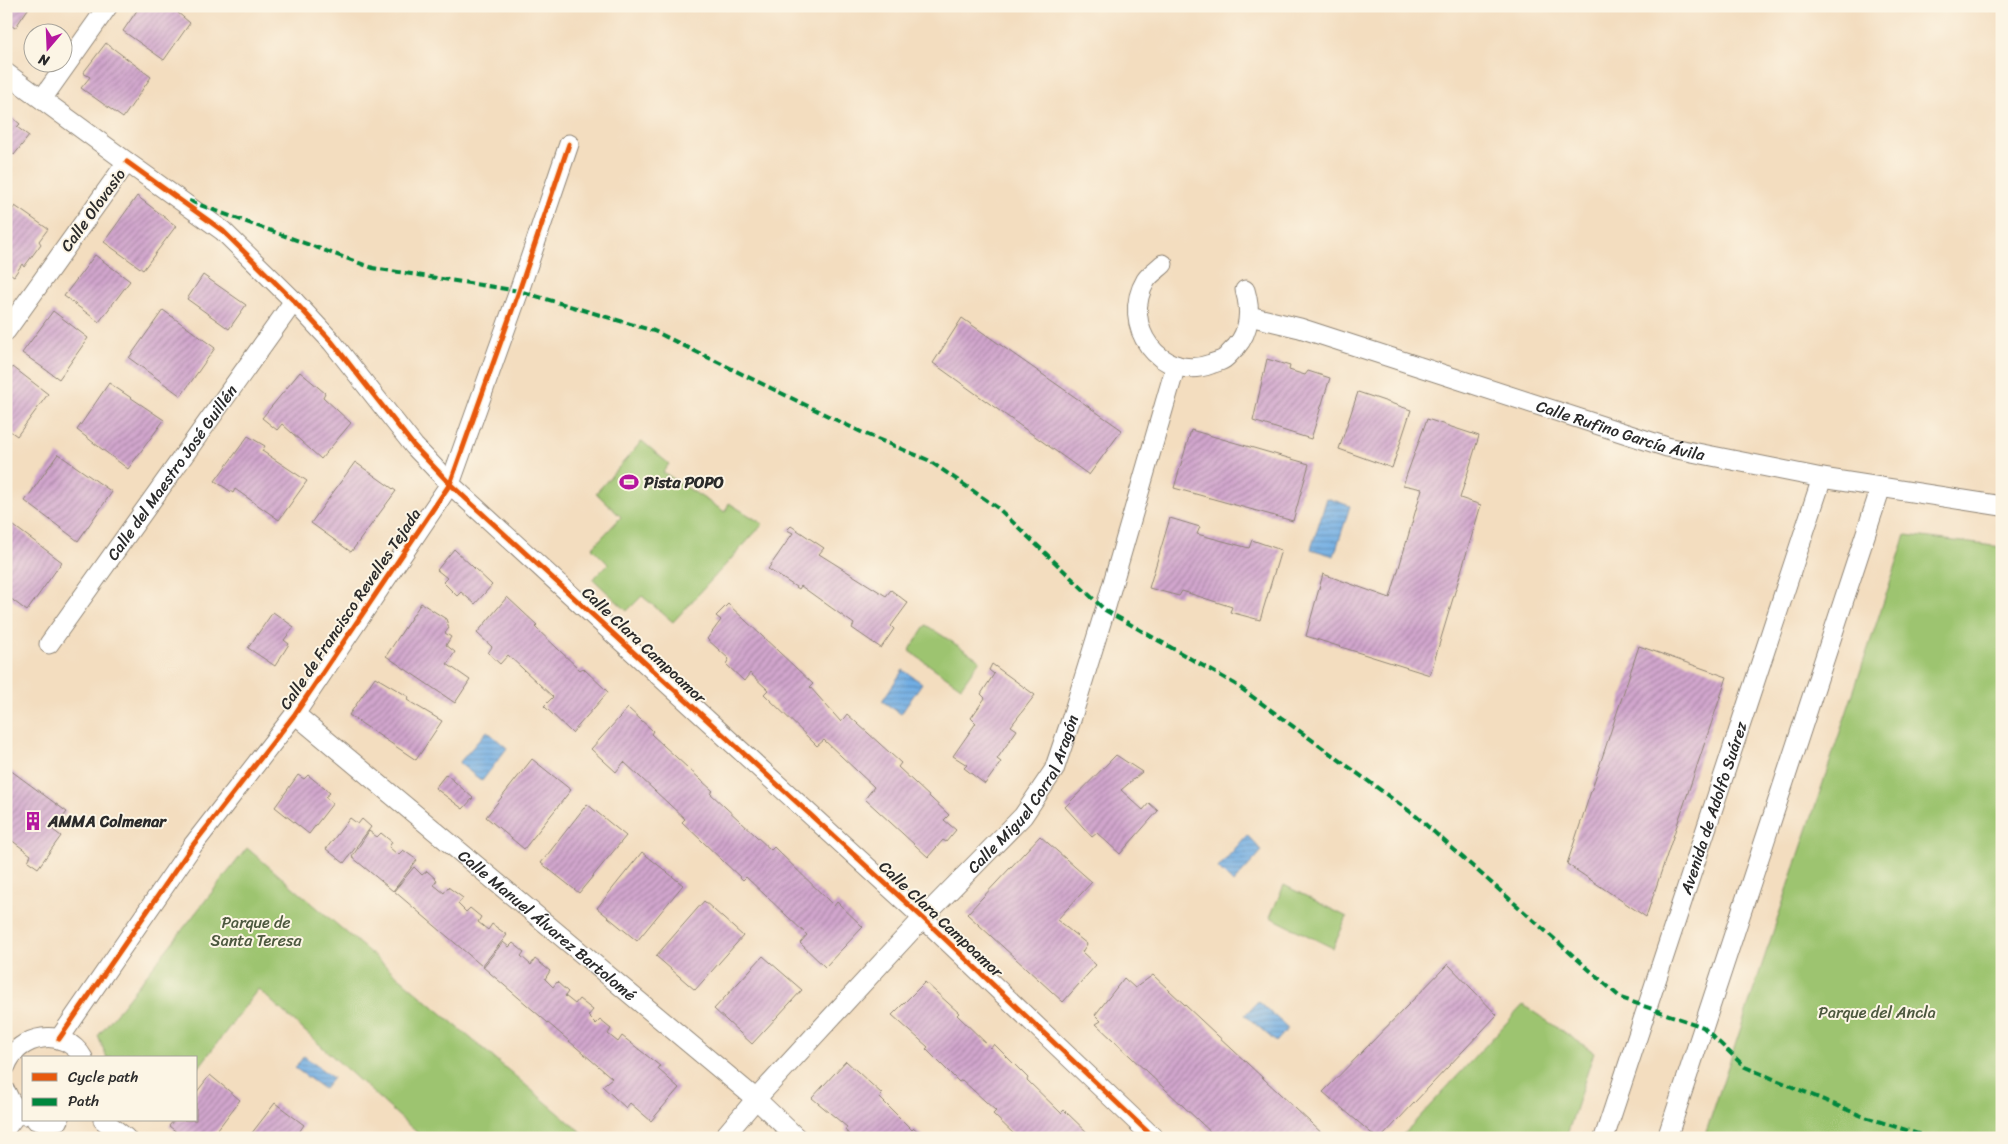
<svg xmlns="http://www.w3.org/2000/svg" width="2008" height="1144" viewBox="0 0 2008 1144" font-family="Sriracha,sans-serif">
<defs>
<pattern id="water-rules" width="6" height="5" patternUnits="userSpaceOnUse" patternTransform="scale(1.25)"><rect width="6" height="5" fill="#71ade3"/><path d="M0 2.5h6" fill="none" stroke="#5d8db8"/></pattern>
<pattern id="building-hatch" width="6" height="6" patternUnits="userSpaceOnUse" patternTransform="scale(1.25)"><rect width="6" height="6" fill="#d1a6cd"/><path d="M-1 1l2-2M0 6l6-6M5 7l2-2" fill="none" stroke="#aa87a7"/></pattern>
</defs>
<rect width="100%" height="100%" fill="#fcf5e5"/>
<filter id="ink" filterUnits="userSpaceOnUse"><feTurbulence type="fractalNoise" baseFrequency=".02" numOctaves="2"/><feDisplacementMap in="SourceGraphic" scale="10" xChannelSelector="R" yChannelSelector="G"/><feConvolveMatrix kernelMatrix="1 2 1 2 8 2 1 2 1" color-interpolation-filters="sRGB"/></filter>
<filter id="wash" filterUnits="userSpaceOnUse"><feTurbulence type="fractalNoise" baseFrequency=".0096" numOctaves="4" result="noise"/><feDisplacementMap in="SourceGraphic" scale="20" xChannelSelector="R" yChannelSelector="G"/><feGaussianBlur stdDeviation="1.12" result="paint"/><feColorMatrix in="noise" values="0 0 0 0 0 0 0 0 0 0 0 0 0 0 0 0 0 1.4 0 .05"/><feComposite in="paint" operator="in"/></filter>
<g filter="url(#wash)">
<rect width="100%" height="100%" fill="#f3ddbf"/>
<g fill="#9dc46f" stroke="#64784d">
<path d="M642,441l27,23 -6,8 62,40 4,-9 34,21 -90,98 -31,-26 -15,15 -34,-32 15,-15 -16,-16 29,-31 -25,-24z"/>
<path d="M1906,535l96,12v591h-298z"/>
<path d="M926,625l54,35 -19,27 -52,-36z"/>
<path d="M247,848l341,290h-165l-165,-149 -62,82v-13h-89l-9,-22z"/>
<path d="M1284,885l63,32 -14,31 -63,-31z"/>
<path d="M1523,1005l71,47 -28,86h-166z"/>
</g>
<g fill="url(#water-rules)" stroke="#4e6c87">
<path d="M1327,498l23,8 -16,50 -23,-7z"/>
<path d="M903,670l19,13 -21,31 -19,-13z"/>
<path d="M487,731l20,17 -25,33 -23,-18z"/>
<path d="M1247,835l15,16 -29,32 -15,-15z"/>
<path d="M1258,1001l30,27 -12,14 -31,-27z"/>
<path d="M304,1056l29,22 -9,11 -29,-21z"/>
</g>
<g id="blocks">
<g fill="url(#building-hatch)">
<path d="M6,6h24l-15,22 -9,-6z"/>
<path d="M140,6h30l20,17 -26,37 -41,-29z"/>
<path d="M106,43l45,34 -28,41 -42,-30 9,-11 -7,-4z"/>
<path d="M6,112l14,12 -3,3 12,9 -15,19 -3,-3 -5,7z"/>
<path d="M137,196l39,30 -33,44 -39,-28z"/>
<path d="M15,206l33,23 -9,12 2,3 -17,23 -2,-3 -8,12 -8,-5v-53z"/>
<path d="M95,255l35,26 -31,41 -35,-26z"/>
<path d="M203,275l43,30 -17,24 -42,-30z"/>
<path d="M163,310l52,38 -34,48 -52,-38z"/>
<path d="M53,311l35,27 -29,41 -37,-26z"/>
<path d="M962,318l160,112 -33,45 -156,-112z"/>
<path d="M1267,359l23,7 -1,4 16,5 3,-4 22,7 -19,61 -58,-18z"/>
<path d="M13,367l35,27 -31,42 -11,-8v-52z"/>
<path d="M300,372l25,21 -2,4 28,26 -30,36 -39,-35 -5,6 -15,-12z"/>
<path d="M109,383l55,37 -36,49 -51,-39z"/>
<path d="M1358,392l53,18 -19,58 -53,-19z"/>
<path d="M1427,419l52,17 -19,62 21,7 -51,170 -124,-39 17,-62 67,24 32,-109 -19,-4z"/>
<path d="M1191,430l118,34 -16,57 -119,-33z"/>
<path d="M248,436l17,10 -3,5 45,30 -28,39 -44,-31 -2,4 -18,-12z"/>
<path d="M58,454l54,38 -34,49 -53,-40z"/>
<path d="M355,462l41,29 -45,61 -40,-29z"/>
<path d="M1170,518l30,9 -3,7 52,14 3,-8 29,10 -21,70 -30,-8 2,-5 -50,-16 -3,5 -30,-8z"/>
<path d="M10,523l52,39 -35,49 -21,-16v-67z"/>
<path d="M791,526l33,22 -5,6 67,42 5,-6 17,13 -17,23 3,3 -13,19 -29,-20 2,-4 -53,-38 -2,3 -31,-20 25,-36 -6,-3z"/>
<path d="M454,549l38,36 -17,19 -14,-12 -4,4 -14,-14 4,-4 -10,-8z"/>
<path d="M507,597l30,28 -2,2 45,43 3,-2 25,24 -36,41 -28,-27 9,-9 -45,-42 -8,9 -12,-11 4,-6 -15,-14z"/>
<path d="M421,603l25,16 3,9 -4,5 6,4 -5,8 9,7 -8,12 23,16 -15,23 -69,-47z"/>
<path d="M728,604l85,80 -3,3 31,35 6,-8 54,49 -3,4 51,48 -5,5 12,10 -10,12 -3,-2 -15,17 -63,-58 9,-12 -50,-47 -7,6 -53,-52 4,-4 -18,-17 -6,8 -18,-17 3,-5 -22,-20 14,-19 -5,-4z"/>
<path d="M273,612l21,15 -10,13 5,4 -14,22 -27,-18z"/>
<path d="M1639,646l88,31 -81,240 -79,-53z"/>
<path d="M992,664l43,31 -24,31 6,4 -20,29 4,3 -16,22 -21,-16 3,-3 -14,-9 23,-33 -5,-5 14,-20 -4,-4 13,-20 -5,-4z"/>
<path d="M375,677l34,20 -2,3 35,21 -26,39 -67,-45z"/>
<path d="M628,708l25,23 -2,3 62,57 -3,2 61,57 3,-3 60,59 3,-4 26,25 -38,40 -25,-24 7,-8 -61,-58 -3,3 -61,-58 3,-3 -61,-57 -8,10 -25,-23z"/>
<path d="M1116,755l26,17 -21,18 22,20 6,-7 9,8 -38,43 -23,-21 -5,4 -27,-30z"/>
<path d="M532,759l39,31 -47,59 -38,-32z"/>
<path d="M6,767l61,45 -14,18 8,6 -23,32 -10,-7 3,-6 -25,-19z"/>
<path d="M446,774l27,24 -10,11 -28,-21z"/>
<path d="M298,775l6,4 4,-4 22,18 -5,4 8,6 -24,31 -34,-27z"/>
<path d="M587,804l39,32 -47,57 -38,-30z"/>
<path d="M350,818l8,6 4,-5 9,8 -27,36 -18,-14z"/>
<path d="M369,831l8,6 4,-4 11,9 -3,5 9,8 5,-5 14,10 -24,31 -41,-34z"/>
<path d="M1040,836l52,46 -35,38 30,24 -5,8 14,13 -33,37 -96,-88z"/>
<path d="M642,852l41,33 -46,56 -40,-33z"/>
<path d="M414,867l8,8 5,-4 10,9 -3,5 10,8 4,-6 15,11 -5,6 8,8 4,-4 11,9 -3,5 10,8 4,-6 15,11 -25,31 -88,-75z"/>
<path d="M704,901l39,35 -48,54 -39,-34z"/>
<path d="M503,942l6,5 4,-4 11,9 -3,4 10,9 4,-6 15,12 -5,8 8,8 4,-5 11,10 -3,4 10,8 4,-5 14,11 -5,6 8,8 4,-4 11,9 -3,5 10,8 4,-6 14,11 24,19 -2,3 21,19 -28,33 -21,-18 -4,5 -24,-22 10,-8 -129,-111z"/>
<path d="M763,956l39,34 -50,54 -38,-35z"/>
<path d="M1448,964l49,51 -116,123h-4l-54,-46z"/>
<path d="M1153,975l174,163h-110l-121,-114 5,-3 -6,-6 29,-37 11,10z"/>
<path d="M925,982l34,31 -2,2 34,33 3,-4 34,34 -1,2 34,33 3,-3 29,28h-75l-25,-24 3,-3 -34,-31 -3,2 -33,-33 2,-2 -36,-32z"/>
<path d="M846,1061l36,33 -3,3 33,33 2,-2 12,10h-74l-7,-8 2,-3 -35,-29z"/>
<path d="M210,1075l30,25 -29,38h-27l-15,-12 5,-6h22v-27z"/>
<path d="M275,1103l29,22 -9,13h-47z"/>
</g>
</g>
</g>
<g filter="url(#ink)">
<use href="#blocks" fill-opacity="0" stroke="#8f8475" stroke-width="1"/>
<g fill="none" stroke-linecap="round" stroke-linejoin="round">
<g stroke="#8f8475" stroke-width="21">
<g id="street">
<path d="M6,73l121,89 -121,169"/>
<path d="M42,99l66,-93"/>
<path d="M127,162l96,69 71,70 38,41 82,104 36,38 473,434 231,220"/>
<path d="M1163,264c-5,5 -13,10 -17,16 -27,45 14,103 65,84 5,-2 11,-3 14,-6 4,-3 7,-8 11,-11 14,-16 15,-37 9,-57"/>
<path id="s1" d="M1249,316l51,12 367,119 155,31 180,28"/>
<path id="s2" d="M49,644l245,-343"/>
<path id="s3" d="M295,714l461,385 41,39"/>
<path d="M59,1039l134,-194 102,-131 155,-230 69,-193 50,-147"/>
<path d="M6,1066c12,-32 59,-40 77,-8"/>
<path d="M6,1092c4,10 9,17 18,23"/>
<path d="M36,1120l8,2 15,-2"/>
<path d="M103,1120l23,18"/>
<path d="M6,1128l12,-16"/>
<path id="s4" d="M723,1138l33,-39 167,-181 100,-102 31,-46 17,-50 34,-110 71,-245"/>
<path id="s5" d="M1604,1138l218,-660"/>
<path d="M1667,1138l214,-651"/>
</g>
</g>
<use href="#street" stroke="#fff" stroke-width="19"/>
<path stroke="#00873e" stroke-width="4" stroke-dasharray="8 4" stroke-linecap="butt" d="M189,201l184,67 146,23 135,40 209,102 65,27 70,48 107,102 130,74 181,132 205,182 82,29 42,40 117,49 69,22"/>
<g stroke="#fcf5e5" stroke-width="8">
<g id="cycleway">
<path d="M127,162l96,69 71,70 38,41 82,104 36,38 473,434 231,220"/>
<path d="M59,1039l134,-194 102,-131 155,-230 69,-193 50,-147"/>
</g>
</g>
<use href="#cycleway" stroke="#e8590c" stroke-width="5"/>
</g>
</g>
<defs>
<g id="stadium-bare" transform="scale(1.5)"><path d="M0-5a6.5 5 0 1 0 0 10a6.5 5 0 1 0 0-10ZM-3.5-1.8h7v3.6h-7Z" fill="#b5179e" stroke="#fcf5e5" stroke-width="2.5" paint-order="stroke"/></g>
<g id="building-bare" transform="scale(1.5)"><path d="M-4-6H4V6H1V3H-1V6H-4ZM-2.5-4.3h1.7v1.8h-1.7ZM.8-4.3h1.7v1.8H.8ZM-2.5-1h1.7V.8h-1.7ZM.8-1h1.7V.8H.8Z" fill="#b5179e" stroke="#fcf5e5" stroke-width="2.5" paint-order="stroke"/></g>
</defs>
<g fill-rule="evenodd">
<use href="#stadium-bare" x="629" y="482"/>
<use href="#building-bare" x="33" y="821"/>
</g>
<g text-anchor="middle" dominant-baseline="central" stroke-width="4" stroke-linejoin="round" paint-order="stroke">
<g font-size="16" fill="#2b2b2b" stroke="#fcf5e5">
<text transform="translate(93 210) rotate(-54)">Calle Olovasio</text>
<text stroke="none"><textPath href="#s1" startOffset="389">Calle Rufino García Ávila</textPath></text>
<text stroke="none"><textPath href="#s2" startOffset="211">Calle del Maestro José Guillén</textPath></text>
<text transform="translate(350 609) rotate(-56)">Calle de Francisco Revelles Tejada</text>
<text transform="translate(644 645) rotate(43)">Calle Clara Campoamor</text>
<text stroke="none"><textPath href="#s4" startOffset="459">Calle Miguel Corral Aragón</textPath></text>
<text stroke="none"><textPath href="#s5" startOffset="348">Avenida de Adolfo Suárez</textPath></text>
<text transform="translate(941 919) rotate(43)">Calle Clara Campoamor</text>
<text stroke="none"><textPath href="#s3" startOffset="329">Calle Manuel Álvarez Bartolomé</textPath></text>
</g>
<g font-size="16" font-weight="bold" fill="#2b2b2b" stroke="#fcf5e5" text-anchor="start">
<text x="644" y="482">Pista POPO</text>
<text x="48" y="821">AMMA Colmenar</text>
</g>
<g font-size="16" fill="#4d593f" stroke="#fcf5e5">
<text x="256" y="922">Parque de<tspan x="256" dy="18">Santa Teresa</tspan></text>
<text x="1877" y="1012">Parque del Ancla</text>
</g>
</g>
<rect width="2008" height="1144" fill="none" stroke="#fcf5e5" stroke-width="25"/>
<rect x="22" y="1056" width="175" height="65" fill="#fcf5e5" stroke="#a8a49b"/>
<rect x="32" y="1073" width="25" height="8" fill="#e8590c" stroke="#a8a49b"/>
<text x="68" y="1082" font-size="15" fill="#2b2b2b">Cycle path</text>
<rect x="32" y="1098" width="25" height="8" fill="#00873e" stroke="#a8a49b"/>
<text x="68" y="1106" font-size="15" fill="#2b2b2b">Path</text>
<g transform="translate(48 48) rotate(199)"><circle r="24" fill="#fcf5e5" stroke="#a8a49b"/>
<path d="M0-4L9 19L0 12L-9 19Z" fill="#b5179e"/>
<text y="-8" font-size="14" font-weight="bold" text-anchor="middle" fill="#2b2b2b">N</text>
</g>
</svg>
